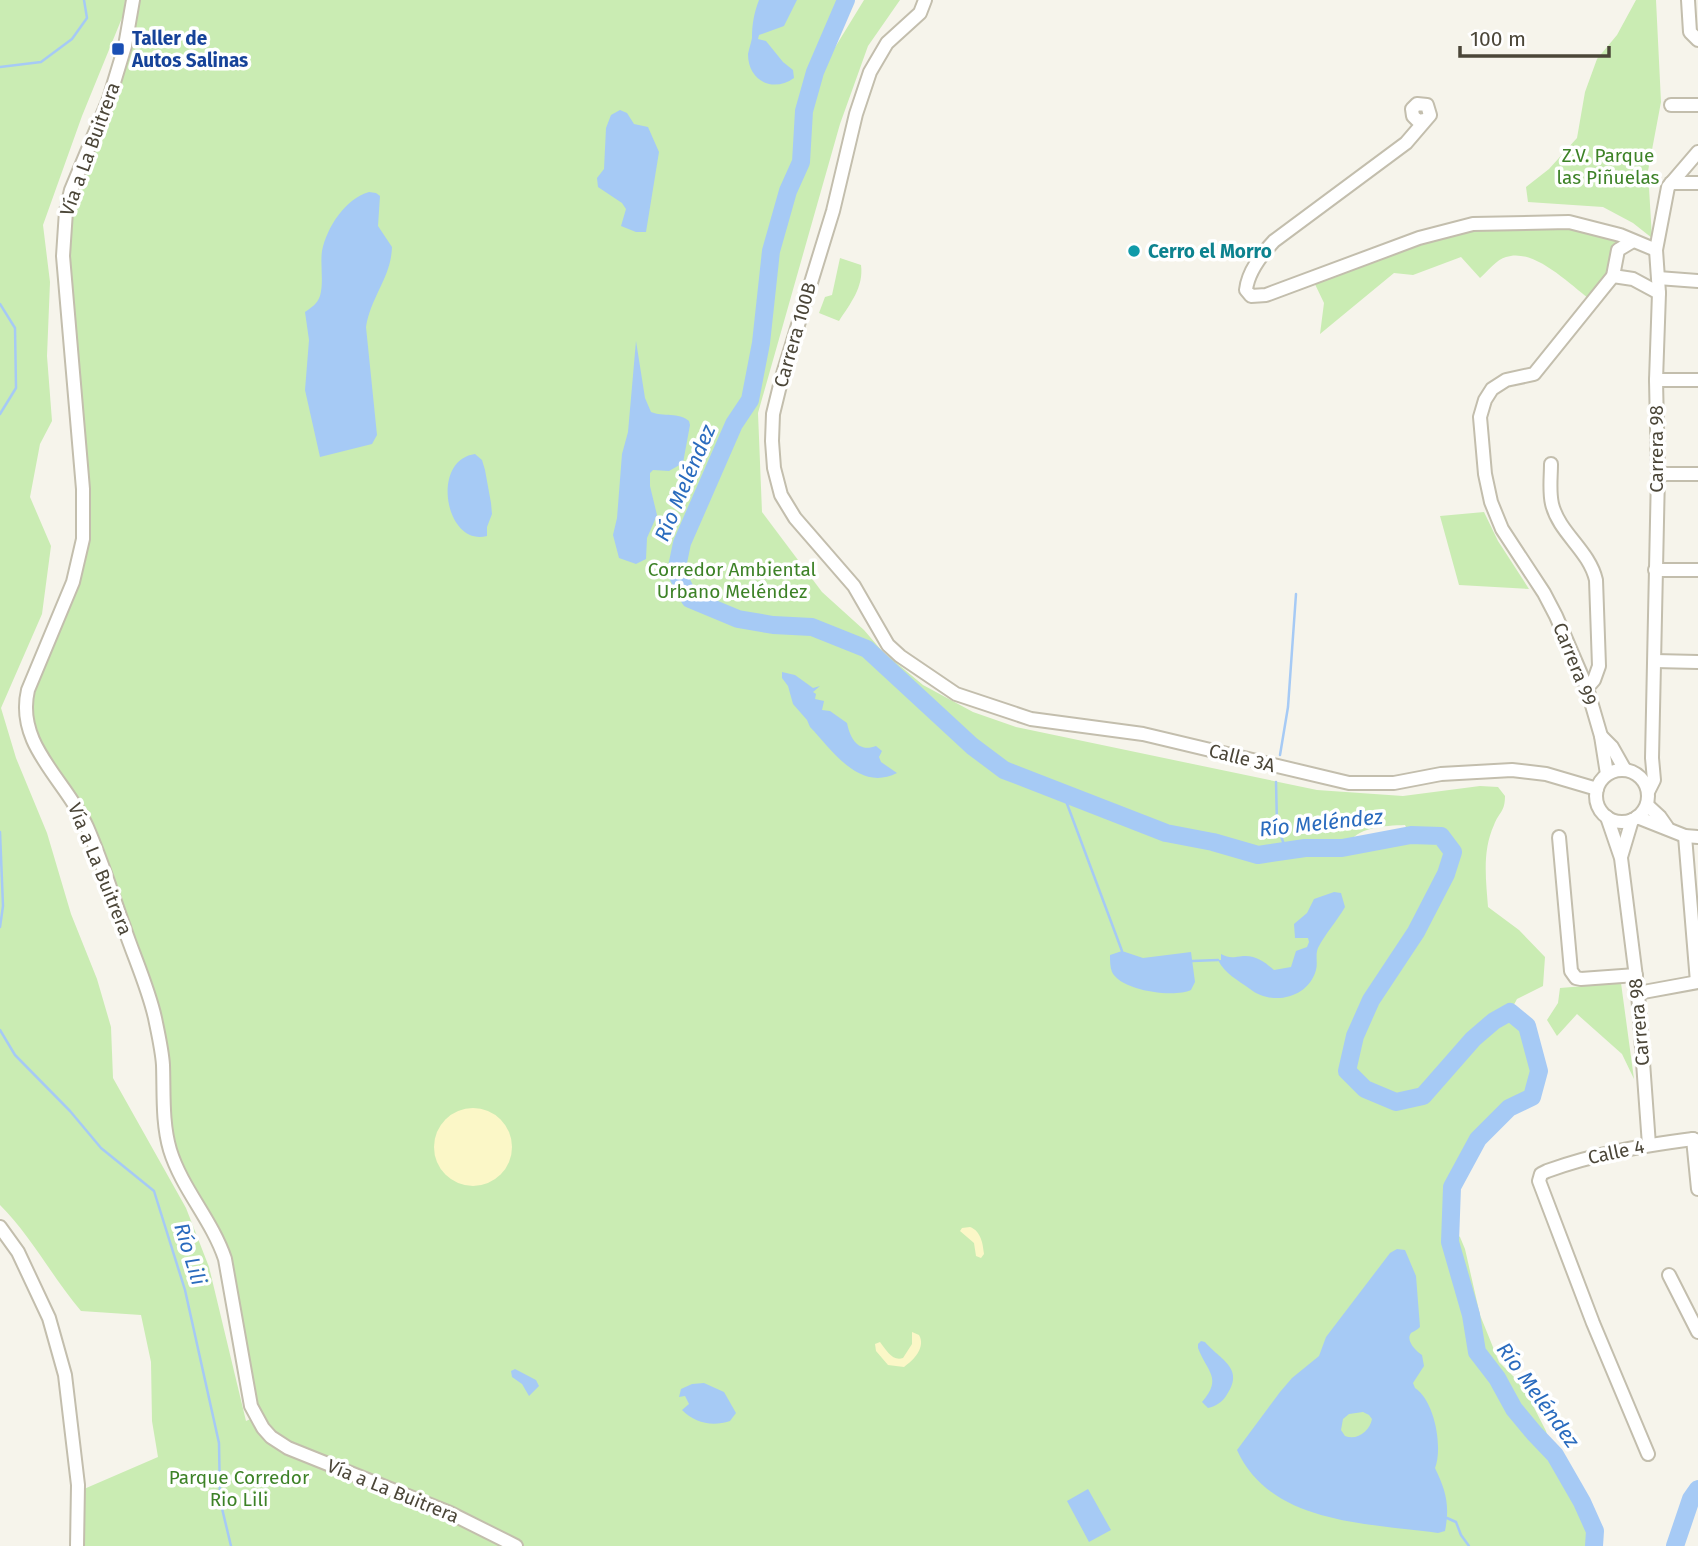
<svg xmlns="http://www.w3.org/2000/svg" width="1698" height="1546" viewBox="0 0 1698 1546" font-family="'Fira Sans',sans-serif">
<rect width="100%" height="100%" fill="#f6f4eb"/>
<g fill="#caecb3" fill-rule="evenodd">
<path d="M0,0h125l-1,13 -42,103 -39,109 7,57 -3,74 5,65 -12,23 -10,53 21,49 -9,68 -41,94 15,50 31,75 24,81 26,65 14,48 2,51 73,130 23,59 37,154 9,-4 -25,-140 -60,-126 -16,-136 -65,-185 -55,-85 -9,-32 58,-174 -17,-328 43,-112 24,-99h713c-10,28 -30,55 -34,85l52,-85h36l-32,46 -28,78 -82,289 4,99 60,80 42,38 18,21 41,34 50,27 43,15 301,63 86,6 77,-10 18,1 7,9c0,16 -6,16 -11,29 -12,26 -8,55 -6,82l31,23 26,27 -2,29 -26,13 -7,13 17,14 12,45 -7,26 -23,12 -31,30 -25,48 -2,43 9,7 5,12 15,66 19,47 24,24 23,45 5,20 31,51 13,29 -1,15h-1512l-5,-54 81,-35 -6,-36 -1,-59 -10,-47 -60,-4c-29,-34 -49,-74 -81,-106zM1405,825l5,10 -64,12c11,-21 38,-21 59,-22z"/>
<path d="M1636,0h20l5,102 -13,69 4,67 -19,-15 -30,-16 -75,-5 -2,-15 23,-18 28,-31 8,-46 12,-33 20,-24z"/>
<path d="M1569,223l62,19 -13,8 -6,26 -20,25c-21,-15 -58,-54 -86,-44 -9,2 -19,15 -26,21l-19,-21 -48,18 -19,-2 -74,61 4,-31 -11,-23 106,-41 50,-11z"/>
<path d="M840,258l21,7c3,22 -11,39 -22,56l-20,-8 6,-16 7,-2z"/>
<path d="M1484,512l14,29 31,48 -70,-4 -19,-69z"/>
<path d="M1621,983l13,96 -12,-25 -45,-40 -20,22 -10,-16 11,-17 2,-15z"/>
</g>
<g fill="#fbf7c7">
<circle cx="473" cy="1147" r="39"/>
<path d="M970,1227c11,4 13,17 14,27l-3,4 -5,-2 -2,-13 -14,-12 2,-3z"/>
<path d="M912,1332l7,3c7,12 -5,25 -15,32l-16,-2 -12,-14 -1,-7 5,-2c6,8 13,20 23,16l9,-14z"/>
</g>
<g fill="#a6caf5" fill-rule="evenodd">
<path d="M759,0h38l-13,26 -25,9 -1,4 8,2 17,21 10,8 1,8c-21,15 -46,3 -46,-24 1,-5 3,-11 4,-16 0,-14 2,-25 7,-38z"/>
<path d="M620,110l7,3 7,11 14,3 11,25 -13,80h-10l-15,-6 5,-17 -4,-6 -24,-16 -1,-9 7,-9 2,-41 5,-13z"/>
<path d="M369,192l7,1 4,3 -2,30 14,21c-1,31 -21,49 -26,80l11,108 -5,9 -52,13 -15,-67 4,-50 -4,-28c7,-5 12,-8 15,-16 4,-14 0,-31 2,-45 5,-24 23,-52 47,-59z"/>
<path d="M636,341l9,57 6,14c12,5 28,0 38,9l1,4 -7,38 -14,8 -16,-1 -3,3v13l7,29 -10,23 -1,21 -10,5 -17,-6 -6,-23 4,-17 5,-64 6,-22z"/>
<path d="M475,454l7,6 3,10 6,33 1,11 -5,13v9c-42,11 -57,-76 -12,-82z"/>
<path d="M782,672l13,3 18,13 7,-2 -7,6 3,2 -1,5 9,2 -2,9 8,1 17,12c3,15 11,30 29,23l6,5 -3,6 2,5 16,11c-38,19 -64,-22 -87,-46l-3,-7 -14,-16 -5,-18 -6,-8z"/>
<path d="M1334,892l7,1 4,14c-8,14 -20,27 -27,41 -3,7 0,15 -2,22 -8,29 -45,36 -66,19 -12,-9 -25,-15 -32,-29h3v-6c9,5 13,3 22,2 13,-1 22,6 31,14l17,-3 5,-16 11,-4 2,-5 -1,-4h-13l-1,-14 13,-11 7,-14z"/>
<path d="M1122,951l21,7 48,-6 4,30 -4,8c-17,8 -70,1 -79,-18 -2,-5 -2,-11 -2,-17z"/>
<path d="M1397,1249l8,1 11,26 4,51c-3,3 -6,4 -9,6 -6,8 6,19 11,22l2,11 -11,17 2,5c20,13 28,60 20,80 11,23 15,37 10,63l-7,2c-69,-10 -167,-8 -201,-83l43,-58 12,-14 27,-22 7,-19 64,-84zM1363,1412l6,3 3,4c-2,12 -15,22 -27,17l-4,-6 2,-11 6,-5z"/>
<path d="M1201,1341l4,1c15,18 41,26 21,54 -4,6 -10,10 -18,12l-6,-6c21,-24 5,-30 -4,-54v-4z"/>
<path d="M515,1369l21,11 3,6 -10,10 -7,-12 -10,-7 -1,-6z"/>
<path d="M704,1383l20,9 12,21 -6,8c-18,6 -35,2 -48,-11l7,-6 -4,-8 -6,1 2,-8 11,-5z"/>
<path d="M1088,1489l23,41 -22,12 -22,-41z"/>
</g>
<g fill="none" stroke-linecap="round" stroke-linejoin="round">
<g stroke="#a6caf5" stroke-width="2.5">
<path d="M0,67l41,-5 31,-23 15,-21 -3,-18"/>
<path d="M0,304l15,24 1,60 -16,26"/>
<path d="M1280,755l8,-48 8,-113"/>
<path d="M1276,782l1,43 9,25"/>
<path d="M1063,793l59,158"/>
<path d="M0,832l3,74 -3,21"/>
<path d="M1192,961l26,-1"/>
<path d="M0,1030l15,25 55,56 31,37 53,43 31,99 34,153 1,57 11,46"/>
<path d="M1447,1518l9,4 5,13 8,11"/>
</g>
<g stroke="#a6caf5" stroke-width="18">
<path d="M846,0l-31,72 -11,39 -3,51 -13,29 -17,60 -10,92 -11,57 -16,24 -52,119 -6,29 14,27 48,20 35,6 39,2 55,22 105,97 32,24 162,63 47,9 45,13 47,-7h37l69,-13 30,1 12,16 -7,22 -30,58 -45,68 -16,36 -8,35 18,18 31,13 27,-6 50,-57 21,-18 16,-9 17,14 12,45 -7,26 -23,11 -31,31 -26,48 -2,55 21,73 6,37 20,26 17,31 20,24 21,22 27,47 13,29 -1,15"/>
<path d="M1675,1546l16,-47 7,-10"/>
</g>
<g stroke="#c3bead" stroke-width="16">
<g id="minor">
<path d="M133,0l-8,46 -16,53 -38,91 -5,21 -3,45 20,233v50l-10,43 -45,108c-13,55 38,90 59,137 14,32 25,67 37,100 10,30 24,60 31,91 3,15 7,32 8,47 1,28 -1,58 7,85 12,39 42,70 55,109l26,147 12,22 8,9 17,11 162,65 66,33"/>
<path d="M925,0l-5,13 -33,30 -17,29 -14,42 -23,97 -51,166 -9,37 -1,27 2,27 7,27 14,23 59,68 34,59 12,11 56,38 75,25 112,15 206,49h45l47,-9 71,-4 34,4 51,15"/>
<path d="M1688,0l2,32 8,8"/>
<path d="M1671,105h27"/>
<path d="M1425,120l-7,1 -5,-5 -1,-7 5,-5 10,1 3,10 -24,28 -132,98c-12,13 -26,30 -28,49l5,6 15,-1 153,-57 54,-14 96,-2 51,13 36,15"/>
<path d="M1671,183h27"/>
<path d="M1613,276l20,3 26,14"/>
<path d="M1658,278l40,3"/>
<path d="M1656,380h42"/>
<path d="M1551,464c0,13 -2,27 1,40 7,29 37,46 44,76l3,86 -5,14 -7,8"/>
<path d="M1658,474h40"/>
<path d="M1655,570h43"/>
<path d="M1655,661l43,1"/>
<path d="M1601,736l11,11 13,23"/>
<circle cx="1622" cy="796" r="26"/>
<path d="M1607,774l-6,-38 -14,-48 -31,-72 -12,-23 -42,-64 -11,-27 -6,-28 -5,-57 5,-17 7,-11 14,-9 28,-6 79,-98 5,-26 15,-9"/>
<path d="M1648,792l6,-12 -2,-22 6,-284 -2,-94 3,-87 -3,-43 12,-63 30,-35"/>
<path d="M1647,805l13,12 7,10"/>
<path d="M1607,817l14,41 17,135 11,152"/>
<path d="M1637,817l48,19 13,1"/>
<path d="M1685,836l12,146"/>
<path d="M1559,837l12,134 5,7 5,1 55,-4"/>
<path d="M1621,857l11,-37"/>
<path d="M1638,993l60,-11"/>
<path d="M1693,1139l5,50"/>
<path d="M0,1227l18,25 31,66 16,57 13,110 -1,61"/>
<path d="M1669,1275l29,57"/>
<path d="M1648,1454l-55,-131 -54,-142 2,-7 6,-3c50,-18 94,-25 146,-32l5,2"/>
</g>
</g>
<use href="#minor" stroke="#fff" stroke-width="12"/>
</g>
<rect fill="#1a4fb4" stroke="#fff" stroke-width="2.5" x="111" y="42" width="14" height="14" rx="3.5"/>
<circle fill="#0f9aa8" stroke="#fff" stroke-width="2.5" cx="1134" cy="251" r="7"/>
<g text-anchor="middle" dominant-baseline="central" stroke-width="7" stroke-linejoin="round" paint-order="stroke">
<g font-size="19" font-weight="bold" fill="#164399" stroke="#fff" text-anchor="start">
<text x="132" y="38">Taller de<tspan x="132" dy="22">Autos Salinas</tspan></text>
</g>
<g font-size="19" fill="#4b4638" stroke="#fff">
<text transform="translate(90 149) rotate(-70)">Vía a La Buitrera</text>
<text transform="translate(795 335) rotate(-74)">Carrera 100B</text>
<text transform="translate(1656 449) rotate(-90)">Carrera 98</text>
<text transform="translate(1575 664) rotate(68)">Carrera 99</text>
<text transform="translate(1242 758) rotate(14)">Calle 3A</text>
<text transform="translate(100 869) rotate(68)">Vía a La Buitrera</text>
<text transform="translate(1639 1022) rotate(-95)">Carrera 98</text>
<text transform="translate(1616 1152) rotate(-12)">Calle 4</text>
<text transform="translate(393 1491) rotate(22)">Vía a La Buitrera</text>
</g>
<g font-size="19" fill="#3d8227" stroke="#fff">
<text x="1608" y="155">Z.V. Parque<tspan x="1608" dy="22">las Piñuelas</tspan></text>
<text x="732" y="569">Corredor Ambiental<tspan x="732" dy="22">Urbano Meléndez</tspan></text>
<text x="239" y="1477">Parque Corredor<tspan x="239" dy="22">Rio Lili</tspan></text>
</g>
<g font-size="19" font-weight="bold" fill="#0d838f" stroke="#fff" text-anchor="start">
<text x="1148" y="251">Cerro el Morro</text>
</g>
<g font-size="21" font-style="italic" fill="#2a6bbe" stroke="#fff">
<text transform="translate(685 483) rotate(-67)">Río Meléndez</text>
<text transform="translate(1321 823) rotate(-6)">Río Meléndez</text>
<text transform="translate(190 1254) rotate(73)">Río Lili</text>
<text transform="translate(1538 1395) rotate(54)">Río Meléndez</text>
</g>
</g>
<path d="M1460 46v10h149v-10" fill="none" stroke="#4b4638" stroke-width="3.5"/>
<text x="1470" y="46" font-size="21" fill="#4b4638" stroke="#ffffff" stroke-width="5" paint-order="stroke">100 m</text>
</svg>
